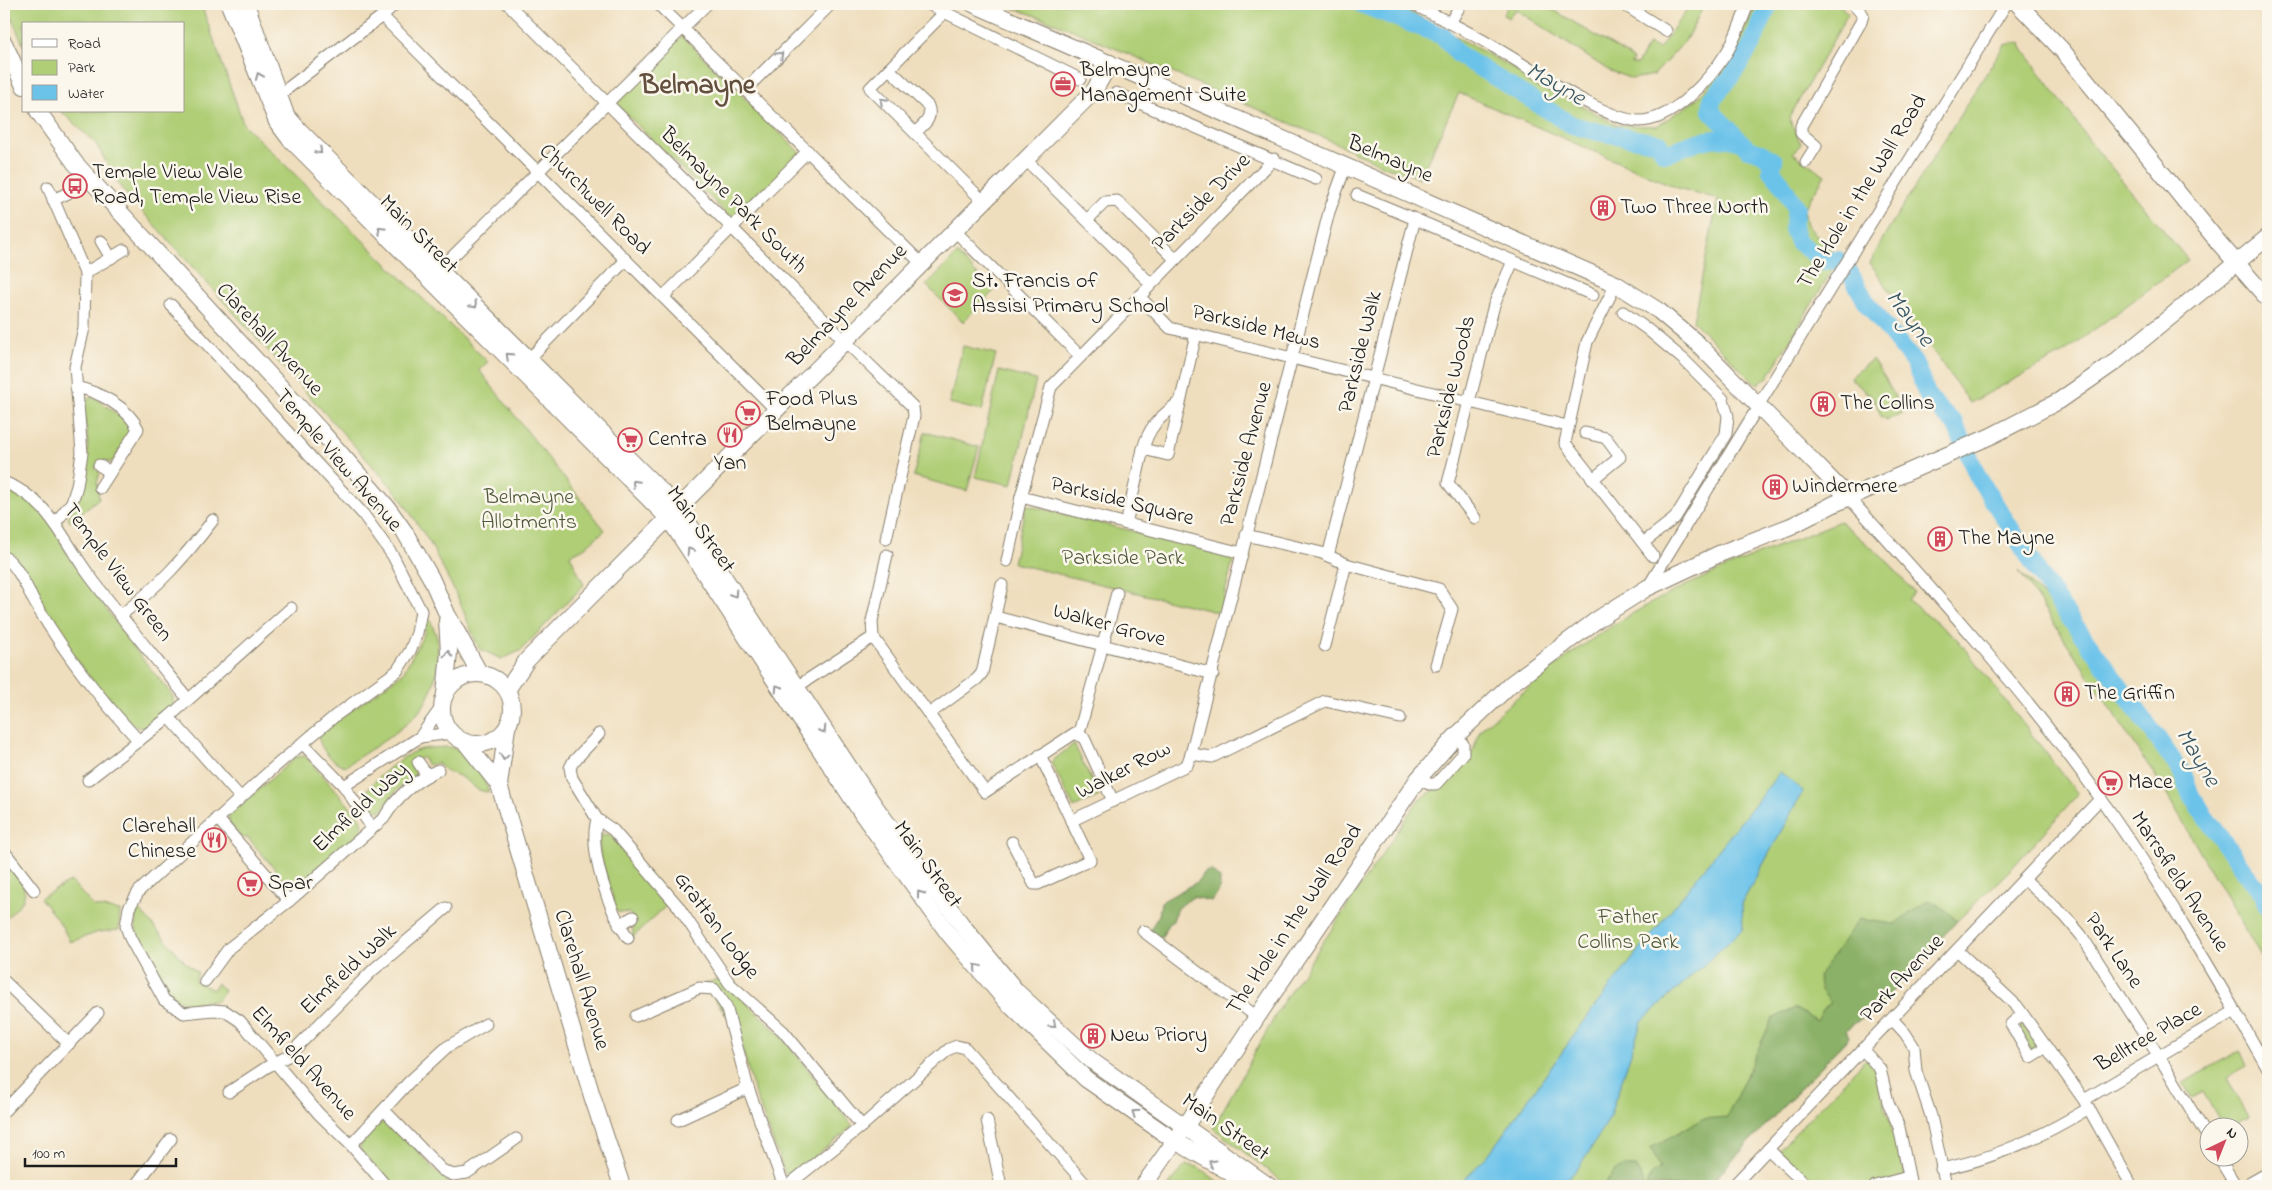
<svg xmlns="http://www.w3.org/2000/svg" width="2272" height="1190" viewBox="0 0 2272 1190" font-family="'Indie Flower',sans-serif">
<rect width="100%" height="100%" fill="#fbf7ec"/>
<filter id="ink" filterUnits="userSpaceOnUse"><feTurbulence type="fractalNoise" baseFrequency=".02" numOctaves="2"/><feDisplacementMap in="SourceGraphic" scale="10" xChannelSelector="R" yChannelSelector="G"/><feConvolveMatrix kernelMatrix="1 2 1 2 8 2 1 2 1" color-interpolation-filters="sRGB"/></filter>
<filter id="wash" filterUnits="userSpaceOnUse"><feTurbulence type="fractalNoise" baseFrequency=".0096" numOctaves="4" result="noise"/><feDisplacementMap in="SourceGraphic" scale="20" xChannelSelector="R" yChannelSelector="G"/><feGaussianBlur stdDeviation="1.12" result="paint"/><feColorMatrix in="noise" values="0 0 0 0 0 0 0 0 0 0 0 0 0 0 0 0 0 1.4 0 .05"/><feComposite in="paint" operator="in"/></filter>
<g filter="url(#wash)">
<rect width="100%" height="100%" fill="#efdebd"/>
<g fill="#afce76" stroke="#667549">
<path d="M6,4h195l43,121 244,237 -9,8 126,160 -21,18 -14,7 14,30 -64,66 -18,8 -23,-10 -21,-51 -28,-55 -32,-49 -277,-306 -25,-44 -35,-33h123v-87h-160v23z"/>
<path d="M1003,4h393l221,121 40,1 40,-27 33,-37 26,-58h83l9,10 -59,104 12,26 -8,9 32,22 -21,34 3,16 32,34 -72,119 -9,6 -8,-5 -57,-58 25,-122 -40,-11 -219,-95 -39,85 -36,-12 -55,-26 -266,-114z"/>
<path d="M1509,4h35l82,50 7,6 -2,4h6l12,-20 10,5 28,-40 -3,-3 1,-2h20l-20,37 -31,34 -22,4 -24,-9 -93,-61 -6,9 -6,-3z"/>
<path d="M682,36l118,117 -65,69 -119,-118z"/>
<path d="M2021,42l2,7 69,95 96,116 -128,95 -90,48 -100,-140 17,-32 117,-186z"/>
<path d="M957,254l37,37 -31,31 -37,-37z"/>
<path d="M963,346l33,8 -14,57 -33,-8z"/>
<path d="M1872,359l13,19 18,35 -17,7 -2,-3 -2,1 -8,-19 -24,-21z"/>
<path d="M999,371l37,9 -24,105 -37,-8z"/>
<path d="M94,397l35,26 3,6 -20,33h-7l-10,6 5,5 -3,10 2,15 -29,24 -2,-4 12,-21 7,-27 1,-29 -5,-34 6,-9z"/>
<path d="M925,432l54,15 -12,44 -54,-15z"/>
<path d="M4,491l27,9 19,21 18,34 65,92 40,49v10c-11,11 -24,28 -40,19l-38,-41 -23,-30 -57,-99 -11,-4z"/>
<path d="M1026,505l208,51 -14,57 -207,-50z"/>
<path d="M1840,521l49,42 25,29 -6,8 50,40 120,154 -66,74 -55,53 -76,82 -35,27 3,7 -141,149h-420l-75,-58 70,-126 136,-203c18,-9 43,-28 53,-47 5,-8 3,-16 11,-25 42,-37 84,-73 132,-103 70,-44 150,-71 225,-103z"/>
<path d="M2019,571l35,37 117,153 97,147v61l-108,-186z"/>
<path d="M427,614c3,7 8,16 10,24 4,26 -3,60 -23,79 -19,19 -46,33 -68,49 -14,-3 -27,-18 -28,-32l85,-61 21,-39z"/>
<path d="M1074,744l25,52 -25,12 -23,-46z"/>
<path d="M447,747c23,1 35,26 42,45 -16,-1 -15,-8 -28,-15 -9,-5 -16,-4 -23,-14l-10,2 -6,-8 -11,8 5,9 -20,17 -15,20c-11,-2 -14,-6 -17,-17 9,-14 36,-36 51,-43 10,-4 22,-3 32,-4z"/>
<path d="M305,756l55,62 3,10 -8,9 -58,48 -10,4 -13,-15 1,-5 -27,-31h-6l-12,-14 -2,-8 68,-59z"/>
<path d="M609,834l60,69 -37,35 2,-18 -5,-7 -12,-1 -17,-58 -2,-18z"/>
<path d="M4,858c23,33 32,33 0,62z"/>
<path d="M71,881l22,25 27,5 -1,19 -20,2 -29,10 -10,-19 -20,-25z"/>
<path d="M137,907l49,56 12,10 -3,8 18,9 4,-7 7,8 -7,10 -32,2 -13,-6 -34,-60 -3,-12z"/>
<path d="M717,980l11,5 53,51 72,90 -61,49 -6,1 -32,-85 -16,-59 -34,-48z"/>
<path d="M2020,1022l17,22 -5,6 -15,-23z"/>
<path d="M2240,1050l7,16 -20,12 21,39 -18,10h-7l-20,-35 -11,6 -9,-15z"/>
<path d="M1870,1055l36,122 -39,9h-53l-29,-27 -6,-9z"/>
<path d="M384,1121c23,10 41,45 64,60l-1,5h-55l-32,-37c2,-10 13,-24 24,-28z"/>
<path d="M1186,1165l12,2 26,19h-56z"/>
</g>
<g fill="#8bb167" stroke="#546642">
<path d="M1211,870l9,9c0,11 -1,15 -9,22l-18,-4 -16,11 -4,13 -5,3 -6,13 -5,2 -5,-5 -1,-6 8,-13 2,-13 36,-20 6,-9z"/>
<path d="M1929,900l17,10 11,11 -76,82 -35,27 3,7 -141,149h-62l4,-10 10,-8 -9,-20 51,-29 25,-2 45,-98 23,-11 22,13 6,-11 8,-7 -10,-13 -3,-13 41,-58 35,5z"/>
<path d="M1624,1166h11l7,12 2,8h-42l13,-15z"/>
</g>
<path fill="#6cc3ea" stroke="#447083" d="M1780,772l23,19 -61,112 1,26 -101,92 -34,100 -28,45 -19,20h-103l30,-31 108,-150z"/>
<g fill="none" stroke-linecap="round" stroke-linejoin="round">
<g stroke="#6cc3ea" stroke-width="18">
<path d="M1361,4l82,32 15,18 114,71 26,7 61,11 5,10c7,1 13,-4 19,-6 17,-7 38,-11 55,-6"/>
<path d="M1769,4l-17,40 -21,33 -19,22 -1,12 37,38 13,4 13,8 -3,10 8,8 17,29 -3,21 5,13 26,19 14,-1 12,13 18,32 46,57 15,37 26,25 23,53 77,121 98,134 31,44 7,20 61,86 11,10 5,15"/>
</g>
</g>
</g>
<g filter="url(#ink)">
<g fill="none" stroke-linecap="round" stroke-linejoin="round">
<g stroke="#867d6c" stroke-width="13">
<g id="street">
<path d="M508,4l337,337 68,66 1,9 -28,123"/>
<path d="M658,4l263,259"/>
<path d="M928,4l152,75"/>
<path d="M1413,4c27,14 55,27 81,43 34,19 109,73 145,74 34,0 71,-42 88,-69 9,-15 15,-32 21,-48"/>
<path d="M1623,4l43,27"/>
<path d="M944,13l-74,75 113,113"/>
<path d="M382,16l395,395"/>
<path d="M1450,23l11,-19"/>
<path d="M889,69l39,37c5,13 -4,18 -13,27"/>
<path d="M745,90l86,-86"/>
<path d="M1116,93l200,86"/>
<path d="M279,95l103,-79 13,-12"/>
<path d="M1025,159l126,125"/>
<path d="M1806,162l10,-16 -15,-13v-7l60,-104 2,-7 -10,-11"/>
<path d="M48,187l37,86 -1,55 -9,39 7,86 -5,33 -5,16 -16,20"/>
<path d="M53,200l15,-7"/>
<path d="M1415,219l178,76"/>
<path d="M1087,220l18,-18 12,-1 58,58"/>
<path d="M954,230l125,125"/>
<path d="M101,241l10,17"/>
<path d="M439,270l268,-266"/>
<path d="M85,273l39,-23"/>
<path d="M1616,284l-29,58 -22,101 88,113"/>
<path d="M1139,296l31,32 397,98"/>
<path d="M663,297l145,-146"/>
<path d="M171,305l192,209 30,42 28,55 -4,22 -7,18 -13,20 -62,45 -64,54 -132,121 -10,17 -3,18 4,12 34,62 20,13 29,-3 12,1 15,10 79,93 32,31 35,41"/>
<path d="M1623,312l24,17 37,31 39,39 5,17 -2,18 -51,84 -32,25"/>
<path d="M529,359l97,-99"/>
<path d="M76,387c23,5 52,20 62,42l-38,59"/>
<path d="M1759,404l247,-400"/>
<path d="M1585,433l21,5 14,19 -27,22"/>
<path d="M1143,449c7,-25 17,-31 36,-47"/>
<path d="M99,465l11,7"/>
<path d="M4,482c49,20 58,59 88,97 31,41 64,80 96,120"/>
<path d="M1021,497l221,56"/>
<path d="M1849,498c88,96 176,194 252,301 61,86 115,178 167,270"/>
<path d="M1475,518l-27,-35 46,-178 19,-44"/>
<path d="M1126,524l17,-75 25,6 28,-121"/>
<path d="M1246,535l76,18 24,11 93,25 13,20 -16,56"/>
<path d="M1328,556l87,-337 -58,-24"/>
<path d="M4,557c14,7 26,38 35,53 31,51 60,87 100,131"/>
<path d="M1007,561l14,-64 30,-110 223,-228"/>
<path d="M1648,587l105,-172"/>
<path d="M121,615c38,-29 63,-57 92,-95"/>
<path d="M996,617l217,57"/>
<path d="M873,637l112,155 90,-59 9,5 29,63"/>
<path d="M1325,646l21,-82"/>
<path d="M795,688l78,-51 -1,-16 15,-66"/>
<path d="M929,714l48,-35 5,-6 20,-88"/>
<path d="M169,717l71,80"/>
<path d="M1079,733l38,-140"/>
<path d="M599,734l-26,28 -3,6 2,10 25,41 16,11 65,76 52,78 53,47 79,95"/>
<path d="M420,737l32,-4"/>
<path d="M302,743l42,43 28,42"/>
<path d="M1191,754l21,3 113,-56 75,17"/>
<path d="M418,762l9,13"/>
<path d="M1418,779l11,5h7l27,-30v-10l-7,-8"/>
<path d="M88,780l81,-63 122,-109"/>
<path d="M344,786l76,-49 23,-32"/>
<path d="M217,818l72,83"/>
<path d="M597,819c-9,33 12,91 31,119"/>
<path d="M1071,821l116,-56 4,-11 138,-542 17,-47"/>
<path d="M1012,842l22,42h4l52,-24 -50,-105"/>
<path d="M4,851l30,39"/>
<path d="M2024,879l41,37 16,19 77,120 52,86"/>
<path d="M619,925l14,-8"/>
<path d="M1143,931l114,86"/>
<path d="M1957,950l60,56 67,94 48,86"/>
<path d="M4,981l65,63"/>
<path d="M205,981l24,-33 60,-47 95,-83c13,-22 30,-37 54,-48"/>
<path d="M2022,1014l-11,10 19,33 16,-10"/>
<path d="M636,1016l63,-28 15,1 12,17 22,82 36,98"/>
<path d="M1892,1019l13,14 9,14 2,24 15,45 15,70"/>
<path d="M1863,1050l17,19 8,33 11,25 12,59"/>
<path d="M229,1092l38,-25 21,-11 85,-86 73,-62"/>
<path d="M2084,1100l151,-89"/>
<path d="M384,1110l58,60 11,5 14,-2 49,-34"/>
<path d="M4,1111l94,-98"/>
<path d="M678,1120l70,-32"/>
<path d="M987,1120l14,66"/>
<path d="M351,1145l58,-63 38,-35 39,-23"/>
<path d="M1768,1149l39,37"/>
<path d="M2219,1158l17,28"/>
<path d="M1941,1169c54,-10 102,-33 148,-61"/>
<path d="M135,1186l36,-47"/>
<path d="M787,1186l75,-60 87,-77 8,-3 8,2 122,138"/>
<path d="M1733,1186l368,-388"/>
<path d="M1875,1186l33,-9"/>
<path d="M2245,1186l23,-13"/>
</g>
</g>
<g stroke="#867d6c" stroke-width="18">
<g id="secondary">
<path d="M229,4l48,118 12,16 380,381 194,296 85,118 58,68 80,78 89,62 51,29 22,16"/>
<path d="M246,4l40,111 13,15 380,379 195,296 88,120 55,67 75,69 177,125"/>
<path d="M973,4l643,280 43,27 38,32 152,155"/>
<path d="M2018,4l44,46 157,193 49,56"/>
<path d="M4,43l20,43"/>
<path d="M38,111l37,52 245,267 67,77 17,24 27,47 16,36 33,60"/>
<circle cx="477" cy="709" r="35"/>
<path d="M507,690l20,-30 567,-569 16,-28"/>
<path d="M445,695l4,-43 -2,-32"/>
<path d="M465,742l34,43 93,311 30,90"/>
<path d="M499,785l8,-57"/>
<path d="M1143,1186l42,-59 72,-110 161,-238 38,-43 55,-52 87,-65 49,-31 72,-34 72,-28 43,-22 157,-68 68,-35 56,-39 153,-125"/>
</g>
</g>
<use href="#street" stroke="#fff" stroke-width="11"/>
<use href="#secondary" stroke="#fff" stroke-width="16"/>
</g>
<defs><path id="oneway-chevron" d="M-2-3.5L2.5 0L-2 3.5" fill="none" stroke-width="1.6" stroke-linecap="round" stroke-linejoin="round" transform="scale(1.25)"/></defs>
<g stroke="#999">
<use href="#oneway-chevron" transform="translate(780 55) rotate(-45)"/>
<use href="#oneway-chevron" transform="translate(259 76) rotate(-112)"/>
<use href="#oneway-chevron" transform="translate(883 101) rotate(-135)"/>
<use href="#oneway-chevron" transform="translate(319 151) rotate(45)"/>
<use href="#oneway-chevron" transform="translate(381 230) rotate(-135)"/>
<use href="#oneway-chevron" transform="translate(474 305) rotate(45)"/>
<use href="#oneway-chevron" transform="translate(509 356) rotate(-136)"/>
<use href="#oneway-chevron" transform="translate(635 483) rotate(-135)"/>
<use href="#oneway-chevron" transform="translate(690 551) rotate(-123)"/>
<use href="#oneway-chevron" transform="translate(734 594) rotate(57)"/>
<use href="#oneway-chevron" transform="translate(448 654) rotate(-88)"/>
<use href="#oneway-chevron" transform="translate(778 688) rotate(-123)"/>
<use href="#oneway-chevron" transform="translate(823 730) rotate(57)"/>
<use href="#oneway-chevron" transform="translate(504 757) rotate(98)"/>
<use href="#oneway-chevron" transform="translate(920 894) rotate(-126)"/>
<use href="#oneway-chevron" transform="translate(977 967) rotate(-130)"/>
<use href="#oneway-chevron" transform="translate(1053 1025) rotate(42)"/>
<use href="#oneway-chevron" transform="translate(1135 1113) rotate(-145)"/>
<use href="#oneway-chevron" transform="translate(1212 1163) rotate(-150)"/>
</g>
</g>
<defs>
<g id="office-ring" transform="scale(1.25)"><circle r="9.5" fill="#fbf7ec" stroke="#d1495b" stroke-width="1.5"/><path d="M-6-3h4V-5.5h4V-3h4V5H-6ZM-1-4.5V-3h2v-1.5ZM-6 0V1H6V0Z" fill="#d1495b"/></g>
<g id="bus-ring" transform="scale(1.25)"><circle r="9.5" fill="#fbf7ec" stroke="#d1495b" stroke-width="1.5"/><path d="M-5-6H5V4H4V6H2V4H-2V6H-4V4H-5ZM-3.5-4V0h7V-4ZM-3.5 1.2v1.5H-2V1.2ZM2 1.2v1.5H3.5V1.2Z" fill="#d1495b"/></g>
<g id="building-ring" transform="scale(1.25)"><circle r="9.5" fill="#fbf7ec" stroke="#d1495b" stroke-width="1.5"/><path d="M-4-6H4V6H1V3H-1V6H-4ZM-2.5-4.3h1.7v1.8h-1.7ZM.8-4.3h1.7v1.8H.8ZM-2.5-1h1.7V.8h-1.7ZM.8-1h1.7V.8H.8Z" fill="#d1495b"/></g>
<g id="school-ring" transform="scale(1.25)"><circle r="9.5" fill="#fbf7ec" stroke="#d1495b" stroke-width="1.5"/><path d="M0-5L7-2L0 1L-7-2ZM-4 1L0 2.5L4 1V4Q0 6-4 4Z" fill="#d1495b"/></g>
<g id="supermarket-ring" transform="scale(1.25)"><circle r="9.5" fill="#fbf7ec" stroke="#d1495b" stroke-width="1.5"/><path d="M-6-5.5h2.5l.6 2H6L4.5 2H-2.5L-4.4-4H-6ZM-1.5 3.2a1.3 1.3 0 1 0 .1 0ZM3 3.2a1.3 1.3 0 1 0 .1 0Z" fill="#d1495b"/></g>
<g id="restaurant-ring" transform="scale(1.25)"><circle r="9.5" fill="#fbf7ec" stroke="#d1495b" stroke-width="1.5"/><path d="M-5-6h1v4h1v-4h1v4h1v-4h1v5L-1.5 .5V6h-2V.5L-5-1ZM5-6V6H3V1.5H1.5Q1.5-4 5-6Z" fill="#d1495b"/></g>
</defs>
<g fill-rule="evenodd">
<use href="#office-ring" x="1063" y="84"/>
<use href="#bus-ring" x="75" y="186"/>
<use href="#building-ring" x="1603" y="208"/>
<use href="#school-ring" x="955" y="295"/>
<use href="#building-ring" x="1823" y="404"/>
<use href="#supermarket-ring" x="748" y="413"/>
<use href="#restaurant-ring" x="730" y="435"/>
<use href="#supermarket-ring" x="630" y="440"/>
<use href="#building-ring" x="1775" y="487"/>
<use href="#building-ring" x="1940" y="539"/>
<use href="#building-ring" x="2067" y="694"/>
<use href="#supermarket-ring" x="2110" y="783"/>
<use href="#restaurant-ring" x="214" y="840"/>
<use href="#supermarket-ring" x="250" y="884"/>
<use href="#building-ring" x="1093" y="1036"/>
</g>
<g text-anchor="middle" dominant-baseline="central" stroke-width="5" stroke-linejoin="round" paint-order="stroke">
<g font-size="22" fill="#1c1c1c" stroke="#fbf7ec" text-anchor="start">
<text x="1080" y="71">Belmayne<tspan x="1080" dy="25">Management Suite</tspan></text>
<text x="92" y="173">Temple View Vale<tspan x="92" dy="25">Road, Temple View Rise</tspan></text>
<text x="1620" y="208">Two Three North</text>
<text x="972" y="282">St. Francis of<tspan x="972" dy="25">Assisi Primary School</tspan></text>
<text x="766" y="400">Food Plus<tspan x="766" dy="25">Belmayne</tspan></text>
<text x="1840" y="404">The Collins</text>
<text x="648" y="440">Centra</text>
<text x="730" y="464" text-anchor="middle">Yan</text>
<text x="1792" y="487">Windermere</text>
<text x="1958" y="539">The Mayne</text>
<text x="2084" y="694">The Griffin</text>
<text x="2128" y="783">Mace</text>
<text x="196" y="827" text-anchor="end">Clarehall<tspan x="196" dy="25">Chinese</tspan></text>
<text x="268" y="884">Spar</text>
<text x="1110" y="1036">New Priory</text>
</g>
<g font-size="22" fill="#1c1c1c" stroke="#fbf7ec">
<text transform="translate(1390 160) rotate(23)">Belmayne</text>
<text transform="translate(1863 192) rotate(-58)">The Hole in the Wall Road</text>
<text transform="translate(594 200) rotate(45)">Churchwell Road</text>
<text transform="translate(733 201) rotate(45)">Belmayne Park South</text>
<text transform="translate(1202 203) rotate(-45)">Parkside Drive</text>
<text transform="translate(418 235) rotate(45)">Main Street</text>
<text transform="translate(848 306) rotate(-46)">Belmayne Avenue</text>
<text transform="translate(1256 328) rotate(14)">Parkside Mews</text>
<text transform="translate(269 340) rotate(47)">Clarehall Avenue</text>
<text transform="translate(1361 352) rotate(-76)">Parkside Walk</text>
<text transform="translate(1452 387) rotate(-76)">Parkside Woods</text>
<text transform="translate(1247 454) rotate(-75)">Parkside Avenue</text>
<text transform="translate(338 461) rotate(49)">Temple View Avenue</text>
<text transform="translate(1122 502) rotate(14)">Parkside Square</text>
<text transform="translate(700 530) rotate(54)">Main Street</text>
<text transform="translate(117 573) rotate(53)">Temple View Green</text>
<text transform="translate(1109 626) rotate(15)">Walker Grove</text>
<text transform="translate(1124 771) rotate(-27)">Walker Row</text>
<text transform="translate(361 808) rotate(-43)">Elmfield Way</text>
<text transform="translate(927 865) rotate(54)">Main Street</text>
<text transform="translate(2179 882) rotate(57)">Marrsfield Avenue</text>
<text transform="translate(1295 920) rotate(-56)">The Hole in the Wall Road</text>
<text transform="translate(716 926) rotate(53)">Grattan Lodge</text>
<text transform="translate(2113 951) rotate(56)">Park Lane</text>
<text transform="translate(349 970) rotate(-43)">Elmfield Walk</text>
<text transform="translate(1903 979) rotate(-47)">Park Avenue</text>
<text transform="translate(581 980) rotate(73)">Clarehall Avenue</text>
<text transform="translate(2149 1038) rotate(-30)">Belltree Place</text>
<text transform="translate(303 1064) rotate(48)">Elmfield Avenue</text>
<text transform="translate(1225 1128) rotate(35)">Main Street</text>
</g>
<g font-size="22" fill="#4f5a3c" stroke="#fbf7ec">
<text x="529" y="498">Belmayne<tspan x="529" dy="25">Allotments</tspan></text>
<text x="1123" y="559">Parkside Park</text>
<text x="1628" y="918">Father<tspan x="1628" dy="25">Collins Park</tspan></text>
</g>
<g font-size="24" font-style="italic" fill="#385664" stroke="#fbf7ec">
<text transform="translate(1555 85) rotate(30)">Mayne</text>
<text transform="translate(1909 319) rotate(53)">Mayne</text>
<text transform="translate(2197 758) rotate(59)">Mayne</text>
</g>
<g font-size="28" font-weight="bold" fill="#624e3d" stroke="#fbf7ec">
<text x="698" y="86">Belmayne</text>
</g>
</g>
<rect width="2272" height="1190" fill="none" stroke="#fbf7ec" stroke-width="20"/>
<rect x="22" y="22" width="162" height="90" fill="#fbf7ec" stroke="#a29f99"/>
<rect x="32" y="39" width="25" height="8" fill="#ffffff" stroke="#a29f99"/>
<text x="68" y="48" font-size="15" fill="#1c1c1c">Road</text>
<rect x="32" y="60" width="25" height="15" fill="#afce76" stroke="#a29f99"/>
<text x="68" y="72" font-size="15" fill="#1c1c1c">Park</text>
<rect x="32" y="85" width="25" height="15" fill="#6cc3ea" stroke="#a29f99"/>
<text x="68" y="98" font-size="15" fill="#1c1c1c">Water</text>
<g transform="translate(2224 1142) rotate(43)"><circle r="24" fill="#fbf7ec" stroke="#a29f99"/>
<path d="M0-4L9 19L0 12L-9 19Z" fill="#d1495b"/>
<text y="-8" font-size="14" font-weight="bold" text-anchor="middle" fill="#1c1c1c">N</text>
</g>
<path d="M25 1158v8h151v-8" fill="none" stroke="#1c1c1c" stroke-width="2.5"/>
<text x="32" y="1158" font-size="15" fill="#1c1c1c" stroke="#fbf7ec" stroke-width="4" paint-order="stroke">100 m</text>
</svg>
